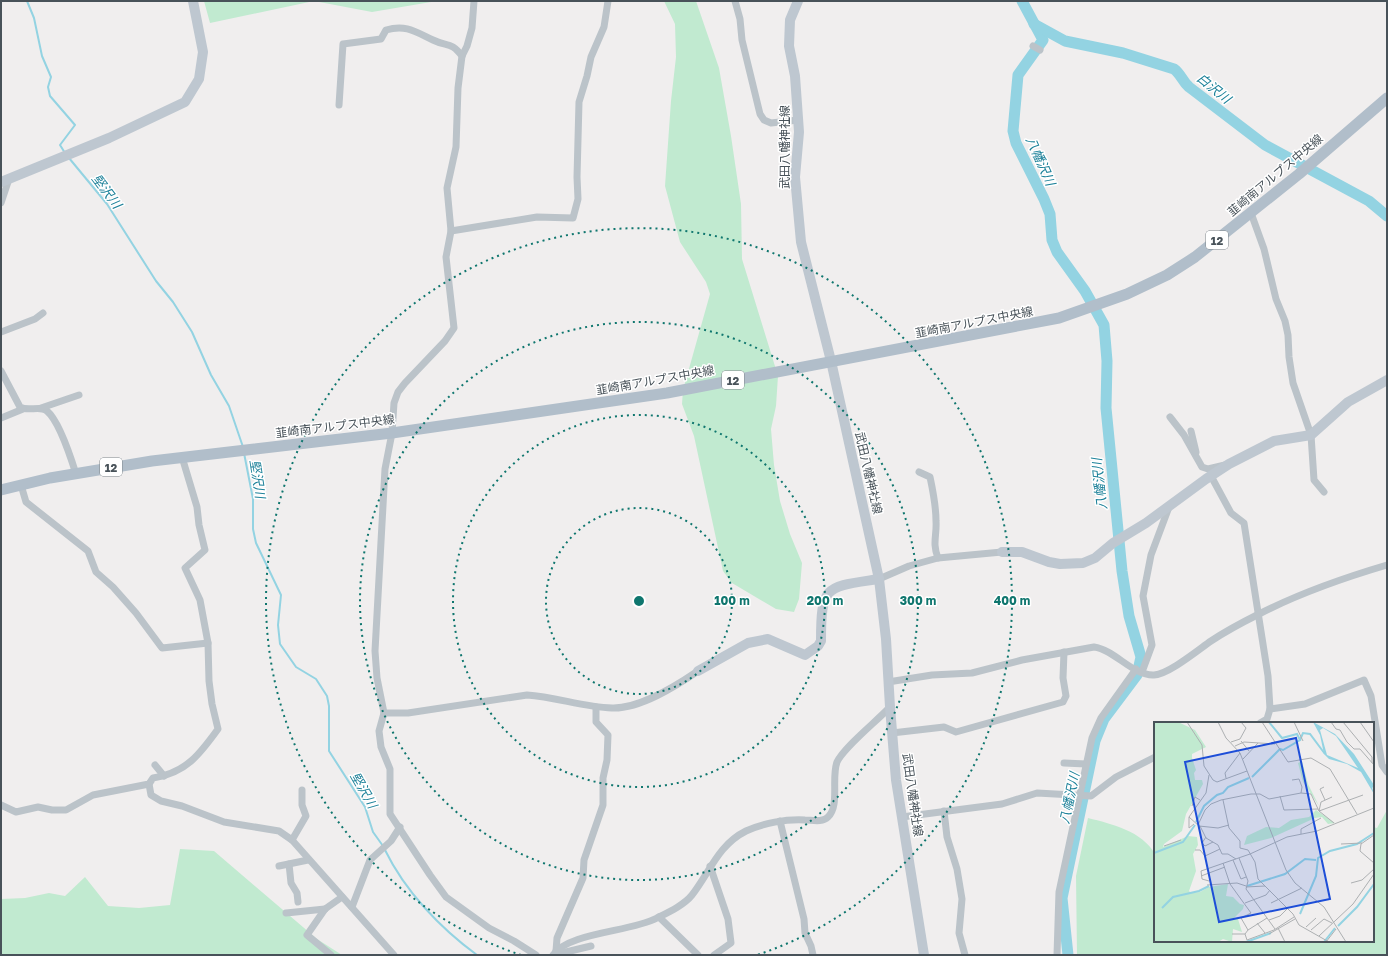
<svg xmlns="http://www.w3.org/2000/svg" width="1388" height="956" viewBox="0 0 1388 956" font-family="'Golos Text','Noto Sans JP',sans-serif">
<rect width="100%" height="100%" fill="#f0eeee"/>
<g fill="#c1ead0">
<path d="M204,1h233l-65,11 -58,-11 -104,22z"/>
<path d="M664,1h32l23,67 12,68 10,68 1,55 36,117 -2,30 -5,23 3,36 6,36 10,33 12,29 -3,36 -5,13 -18,-3 -44,-26 -9,-12 -29,-135 -12,-32 1,-14 27,-96 -4,-12 -26,-40 -15,-56 6,-85 5,-44 -1,-33z"/>
<path d="M1387,810v145h-310l-1,-79 12,-58c24,6 54,13 67,36v87h218v-114l4,1z"/>
<path d="M180,849l34,2 103,88 25,16h-341v-56l24,-1 24,-5 16,3 20,-19 23,29 31,2 31,-3z"/>
</g>
<g fill="none" stroke-linecap="round" stroke-linejoin="round">
<g stroke="#93d3e2" stroke-width="2">
<path d="M27,1l7,17 8,38 9,21 -3,10 2,9 25,29 -15,20 5,8"/>
<path d="M69,158l38,46 49,77 17,21 19,30 19,43 18,31 14,41"/>
<path d="M244,453l9,46v30l3,14 25,52 -3,30 2,19 16,23 20,12 11,17 2,10v45l36,56 8,25 10,14"/>
<path d="M385,850c20,41 55,78 92,105"/>
</g>
<g stroke="#93d3e2" stroke-width="11">
<path d="M1022,1l21,39 -25,35 -5,56 3,12 28,56 6,15 2,26 5,12 28,39 19,34 3,36 -1,47 16,163 7,45 12,41 -4,18 -33,44 -9,22 -33,157 6,57"/>
<path d="M1034,24l31,17 58,12 51,16c7,5 8,12 15,18l76,58 104,56 18,15"/>
</g>
<g stroke="#bbc3c9" stroke-width="7">
<path d="M474,1l-2,27 -5,18 -5,10 -4,32 -2,59 -9,41 4,43 -5,26 8,71 -9,13 -40,42 -7,9 -4,11 -2,30 -7,36 -10,182 2,27 7,35 -5,18 2,16 9,22v45l40,61 16,22 43,31 25,13 22,14"/>
<path d="M735,1l5,18 2,21 18,74 4,6 7,3 27,-3"/>
<path d="M1033,46l7,4"/>
<path d="M339,105l4,-61 38,-5 5,-9c20,-6 30,2 47,10 14,7 18,1 29,16"/>
<path d="M1,203l8,-24"/>
<path d="M1251,213l13,36 12,50 9,22 3,14 1,22 4,26 18,52 3,45 10,12"/>
<path d="M451,231l86,-14 36,1 5,-19 -1,-22 2,-75 8,-26 4,-19 13,-30 4,-26"/>
<path d="M1,332l34,-13 8,-6"/>
<path d="M1,371l19,36c8,5 20,-2 27,4 12,10 24,47 29,63"/>
<path d="M41,408l38,-13"/>
<path d="M1170,417l14,18 18,32 6,2 17,-4"/>
<path d="M1,418l22,-9"/>
<path d="M1191,431l5,21"/>
<path d="M919,472l11,5c3,14 6,29 6,44 1,14 -4,22 2,37"/>
<path d="M1211,476l20,37 13,10 24,153 2,33"/>
<path d="M21,485l5,17 62,49 8,21 17,15 23,26 26,35 46,-5"/>
<path d="M879,579l30,-13 29,-8 64,-6"/>
<path d="M1142,672l10,-27 -9,-49 8,-41 18,-48"/>
<path d="M888,682l44,-7 40,-2 50,-13 72,-13c21,3 39,29 60,28 15,-1 44,-25 57,-34 15,-10 32,-19 48,-27 41,-21 84,-36 128,-49"/>
<path d="M384,713h24l119,-18c29,2 56,12 85,13 28,1 64,-22 86,-37"/>
<path d="M1260,723l7,-4 3,-10 35,-5 59,-24 7,16 11,69 5,7"/>
<path d="M892,733l52,-6 12,5 107,-30 3,-6 -3,-18 1,-26"/>
<path d="M1064,763l22,1"/>
<path d="M155,765l9,11"/>
<path d="M149,784l2,11 10,6 21,5 42,16 55,9 13,9 102,115"/>
<path d="M1,805l15,7 22,-5 14,3h14l27,-15 56,-11 4,-6c33,-5 47,-24 65,-49l-6,-25 -3,-23 -1,-38 -8,-43 -15,-32 20,-18 -6,-25 -2,-18 -15,-50"/>
<path d="M944,811l3,26 10,32 5,30 -3,34 6,22"/>
<path d="M902,817l100,-13 35,-11 54,3 25,-19 39,-20"/>
<path d="M780,821l24,98 1,14 6,13 2,9"/>
<path d="M292,840l14,-24 -4,-11v-15"/>
<path d="M289,864l2,19 6,10 1,9"/>
<path d="M279,866l29,-6"/>
<path d="M710,866l18,53 3,24 -17,12"/>
<path d="M352,907l18,-47 21,-19 9,-14"/>
<path d="M286,913l39,-4"/>
<path d="M659,917l39,38"/>
<path d="M556,951l1,-13 26,-60 1,-18 19,-55v-27l4,-18 1,-25 -12,-13v-15"/>
<path d="M556,951l10,1 25,-6"/>
<path d="M331,955l-24,-20 18,-26 17,-12"/>
<path d="M553,955c16,-23 78,-23 104,-37 12,-6 27,-13 35,-23 18,-23 26,-50 54,-64 17,-8 40,-12 59,-11 7,0 17,3 23,-3 12,-11 3,-39 9,-55 7,-15 40,-41 53,-55"/>
<path d="M1057,955l2,-63 33,-154 9,-20 35,-49"/>
</g>
<g stroke="#bec7d0" stroke-width="10">
<path d="M798,1l-8,19 -1,26 6,30 4,56 -4,45 6,65 30,119 48,218 7,60 4,68 6,73 28,175"/>
<path d="M1,182l108,-44 76,-36 14,-23 4,-27 -10,-51"/>
<path d="M1002,552h20l27,10 11,2 23,-1 12,-5 18,-15 33,-20 60,-44 23,-15 45,-23 37,-6 37,-33 39,-22"/>
<path d="M698,671l50,-28 20,-4 37,16 13,-9 3,-5c0,-57 5,-54 58,-62"/>
</g>
<path stroke="#b1beca" stroke-width="11" d="M1,490l49,-12 102,-17 240,-28 275,-40 392,-75 68,-24 40,-19 28,-18 104,-83 88,-76"/>
</g>
<g fill="none" stroke="#0f766e" stroke-width="2" stroke-dasharray="2 4">
<circle cx="639" cy="601" r="93"/>
<circle cx="639" cy="601" r="186"/>
<circle cx="639" cy="601" r="279"/>
<path d="M521 955A373 373 0 1 1 757 955"/>
</g>
<g text-anchor="middle" dominant-baseline="central" stroke-width="3" stroke-linejoin="round" paint-order="stroke">
<g fill="#fff" stroke="#7f868b" stroke-width="1">
<rect x="1206" y="231" width="22" height="18" rx="3"/>
<rect x="722" y="371" width="22" height="18" rx="3"/>
<rect x="100" y="458" width="22" height="18" rx="3"/>
</g>
<g font-size="11" font-weight="bold" fill="#485259">
<text x="1217" y="240">12</text>
<text x="733" y="380">12</text>
<text x="111" y="467">12</text>
</g>
<g font-size="12" fill="#485259" stroke="#fff">
<text transform="translate(784 147) rotate(-90)">武田八幡神社線</text>
<text transform="translate(1275 175) rotate(-40)">韮崎南アルプス中央線</text>
<text transform="translate(974 322) rotate(-11)">韮崎南アルプス中央線</text>
<text transform="translate(655 380) rotate(-10)">韮崎南アルプス中央線</text>
<text transform="translate(335 426) rotate(-7)">韮崎南アルプス中央線</text>
<text transform="translate(869 473) rotate(77)">武田八幡神社線</text>
<text transform="translate(913 795) rotate(82)">武田八幡神社線</text>
</g>
<g font-size="13" font-style="italic" fill="#1c8199" stroke="#fff">
<text transform="translate(1214 88) rotate(39)">白沢川</text>
<text transform="translate(1041 161) rotate(66)">八幡沢川</text>
<text transform="translate(107 191) rotate(53)">堅沢川</text>
<text transform="translate(258 479) rotate(81)">堅沢川</text>
<text transform="translate(1099 484) rotate(-96)">八幡沢川</text>
<text transform="translate(364 790) rotate(60)">堅沢川</text>
<text transform="translate(1069 798) rotate(-78)">八幡沢川</text>
</g>
</g>
<g transform="translate(1154 722)">
<rect width="220" height="220" fill="#f0eeee"/>
<path d="M0,0h24l17,8 11,17 -14,7v4l4,12 -2,3 1,7h7l1,4 -17,30 -4,17 -18,13 -1,3 25,-11 9,1 1,8 -5,9 3,17 -7,20 2,2 9,-1 9,-5 19,-3 -2,12 7,1 7,7 4,1 -1,4 -9,9 4,1 4,13 -9,-3 -1,13 -9,-3 -5,3h-64zM148,39l6,23 11,22 -16,-24 -5,-19zM162,88l19,13 -7,1 -6,-7 -7,1 -44,20 -27,7 3,-9 19,-9 13,1 12,-8 18,-3z" fill="#c1ead0"/>
<path d="M159,0l22,12 19,20 20,31v4l-2,-2 2,7 -13,-22 -14,-8 -18,-5 -5,-5 -4,-19zM169,6l13,8 22,32 -31,-13 -7,-25z" fill="#93d3e2" fill-rule="evenodd"/>
<path fill="none" stroke="#93d3e2" stroke-width="2" d="M146,18l3,-7 7,1 15,20M98,55l28,-28 3,1 17,-10 -3,-6 -15,4 -13,-16M42,100l8,-16 13,-11 6,-2 5,-6 21,-9M0,131l29,-11 12,-17M93,164l38,-12 20,-15 11,1M8,186l11,-11 26,-6 10,-5M146,192l16,-38 2,-18 12,-7 27,-7 17,-11M184,204l19,-19 17,-23M92,220l25,-9M170,220l11,-14"/>
<path fill="none" stroke="#adb0b2" stroke-width="1" d="M33,0l15,23 2,21 9,14 4,2 30,-11M64,0l8,16 14,15 46,117 9,13 29,24 22,35M108,0l26,40 23,-4 19,11 27,45M140,0l9,19M177,0l5,7 4,1 7,12 7,7h6l14,16M189,0l29,35v6M206,0l14,20M87,19l8,10M77,20l9,-3 6,-11 -5,-6M81,24l9,-4 31,2M89,37l15,-16M55,53l-3,18 -17,24 10,9 19,2 11,-3M72,56l-1,-5 15,-20M138,58l7,-1 3,8 -1,6M170,65l-4,2 5,11M126,74l4,14 34,-1M69,78l6,28 11,13v7l8,2 7,12 3,17 35,35 6,11 30,17M38,84l3,-9 5,3M165,89l44,-16M165,89l2,-9 11,-5M35,95v11l5,-4M44,103l7,-15 6,-6 10,-4 30,-6h9l9,5 32,-6 10,1 8,17 15,12M46,104l6,12 12,7 4,9h6l8,5M147,112v-5l20,-11M220,113l-13,9 -1,7 14,12M52,115l-4,6 3,3 8,-4M187,122l21,-1M10,124l17,-6M41,128h5l5,6 15,-7M85,136l9,23 -2,8 29,40M79,138l8,19 5,-2M69,141l7,21 21,29 -10,5 7,12M47,149l1,8 7,2M47,149l49,-17 37,-17 30,-6 57,-23M47,154l24,-9M197,161l11,-3 12,-11M53,163l30,-2 9,3M92,165l19,-1M91,181l21,-8 4,-5M117,181l31,-15M113,196l-19,12 -3,4 2,6 27,-10 20,-13M115,198l11,-4 7,-7M103,201l8,10M152,205l10,-9M124,206l7,14M157,208l13,-11 8,4M78,212h13M115,212l26,-15M165,214l34,-32 21,-30M172,220l10,-13"/>
<path fill="#1d4ed8" fill-opacity="0.15" stroke="#1d4ed8" stroke-width="2" d="M142,16l34,161 -111,23 -34,-160z"/>
<rect width="220" height="220" fill="none" stroke="#485259" stroke-width="2"/>
</g>
<circle cx="639" cy="601" r="6" fill="#0f766e" stroke="#fff" stroke-width="2"/>
<g font-size="12" text-anchor="middle" font-weight="bold" fill="#0f766e" stroke="#fff" stroke-width="3" stroke-linejoin="round" paint-order="stroke">
<text x="732" y="605">100 m</text>
<text x="825" y="605">200 m</text>
<text x="918" y="605">300 m</text>
<text x="1012" y="605">400 m</text>
</g>
<rect width="1388" height="956" fill="none" stroke="#485259" stroke-width="4"/>
</svg>
